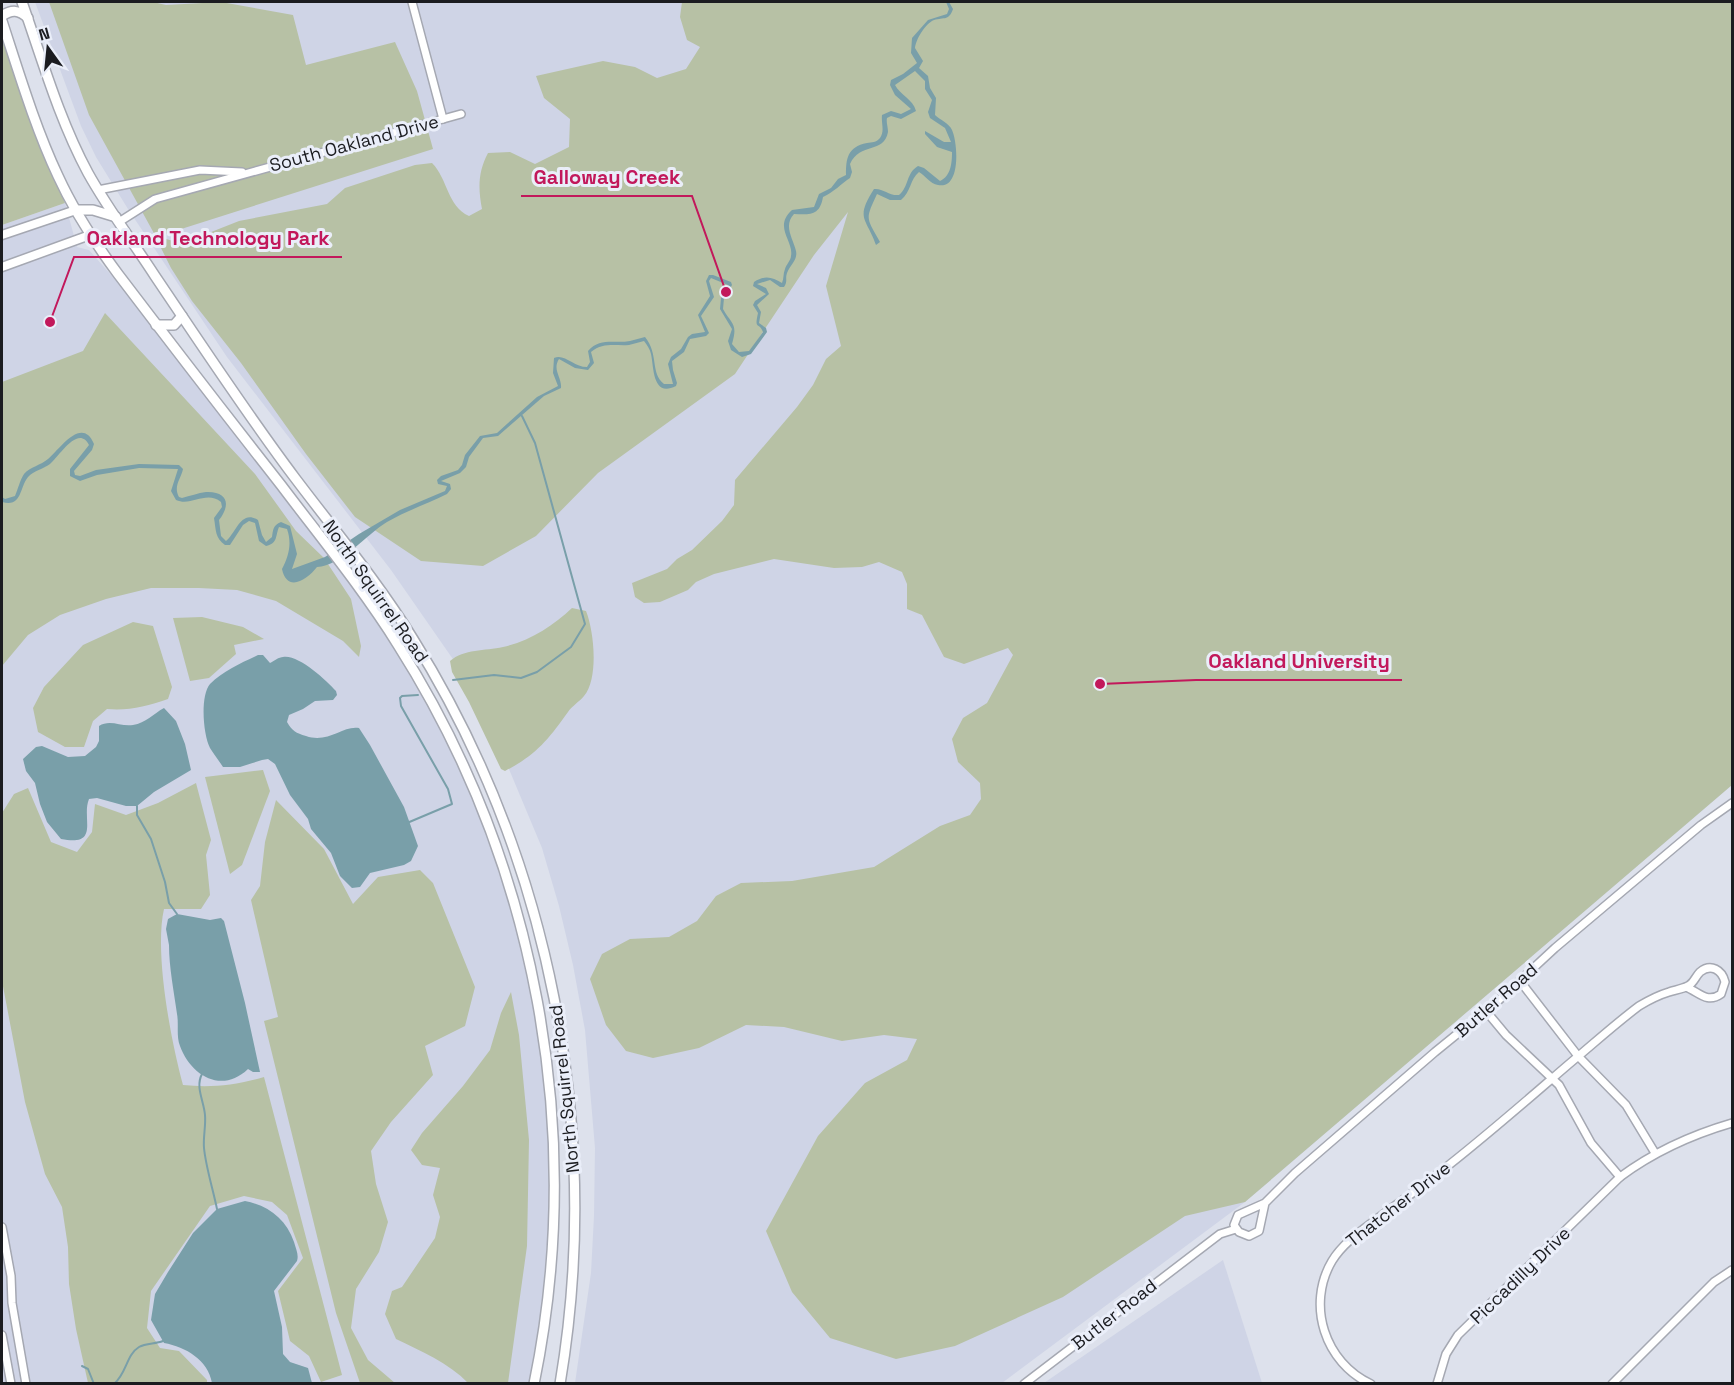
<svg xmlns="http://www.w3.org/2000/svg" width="1734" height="1385" viewBox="0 0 1734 1385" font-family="'Space Grotesk',sans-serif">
<rect width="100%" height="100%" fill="#dde1ec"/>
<g fill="#cfd4e6">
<path d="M35,2h1697v783l-487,417 -243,181h-427l16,-110 3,-57 1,-68 -10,-118 -12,-65 -14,-59 -17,-58 -44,-105 -41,-78 -66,-95 -164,-213 -99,-148 -32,-52 -15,-31z"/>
<path d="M65,203l12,44 12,3 31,35 225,290 50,73 37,63 18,36 36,83 25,77 13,55 12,54 11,99 3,67 -2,50 -7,79 -12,72h-527v-1158z"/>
<path d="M1223,1260l39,123h-218z"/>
</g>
<g fill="#b7c1a5">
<path d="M49,2h104l13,3 55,-3 72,13 13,50 89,-23 22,49 16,58 -277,88 -67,-122z"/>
<path d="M682,2h1050v783l-487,417 -60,14 -122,81 -108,49 -59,13 -66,-21 -38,-46 -26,-61 52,-95 47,-53 42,-23 10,-21 -33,-4 -42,6 -58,-14 -38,-2 -47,23 -46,10 -27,-7 -20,-26 -16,-46 12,-25 28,-15 39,-2 28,-16 19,-25 25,-13 51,-2 82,-14 66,-41 30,-11 11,-16 -1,-16 -22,-21 -6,-23 11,-21 24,-15 26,-48 -5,-7 -44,16 -20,-7 -22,-42 -15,-6v-25l-5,-12 -23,-10 -17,5 -28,1 -60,-9 -60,15 -18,8 -8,8 -28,12 -16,1 -9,-6 -3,-14 35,-14 10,-10 15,-9 30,-29 12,-16 1,-25 62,-73 16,-22 13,-26 15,-13 -15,-60 22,-74 -34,43 -79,119 -137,99 -62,63 -53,30 -62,-5 -66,-44 -49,-63 -65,-91 -49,-62 -21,-33 -12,-24 7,-5 11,3 19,-4 43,-17 88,-17 18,-16 70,-23 17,-2c16,16 15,43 37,53l13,-7c-4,-21 -4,-37 6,-56l22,-1 25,12 34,-17 1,-28 -26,-21 -8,-22 67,-15 32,6 22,11 29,-9 14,-22 -13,-7 -7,-23z"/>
<path d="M2,32l37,110 26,61 -63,22z"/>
<path d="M105,313l150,161 41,57 28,27 27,41 10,47 -2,11 -16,-16 -67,-40 -39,-11 -38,-2h-48l-45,11 -46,16 -32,20 -26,31v-284l81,-31z"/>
<path d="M572,608l14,3c8,20 13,67 -2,85 -5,6 -12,10 -16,16 -20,28 -32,43 -63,59l-4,-2 -32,-67 -17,-30 -2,-11c14,-12 35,-10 53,-14 27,-6 50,-21 69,-39z"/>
<path d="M202,617l41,10 21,12 -30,6 2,9 -27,24 -19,3 -17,-63z"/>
<path d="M133,622l20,4 19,61 -4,12c-21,7 -39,12 -61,10l-14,12 -9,26h-19l-27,-15 -5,-24 11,-21 39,-42z"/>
<path d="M263,770l7,21 -28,74 -12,9 -25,-97z"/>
<path d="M196,783l15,57 -5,15 4,40 -9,14h-37c-10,44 7,132 19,176 29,3 53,0 81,-8l78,298 -21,7 -12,-26 -19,-15 -12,-50 25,-33 -16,-43 -15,-13 -28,-6 -34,10 -59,85 -4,37 13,20 19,3 28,29v3h-119l-12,-54 -7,-45 -1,-37 -6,-40 -17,-33 -20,-72 -23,-121v-168l12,-19 14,-6 23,54 26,10 15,-20 3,-28 31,11 32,-12z"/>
<path d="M276,800l48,49 29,55 25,-27 42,-7 13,13 42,104 -10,39 -40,20 8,29 -42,47 -20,29 5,33 12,38 -9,30 -23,37 -5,39 17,32 27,23h-35l-24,-70 -72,-292 14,-4 -27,-117 9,-14 5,-44z"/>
<path d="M511,992l8,43 10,105 -2,106 -19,137h-40c-19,-20 -47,-32 -72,-44l-11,-25 7,-23 10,-4 33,-49 5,-21 -7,-22 7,-27 -18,-3 -11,-15 11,-17 41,-47 27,-36 11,-37z"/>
</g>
<g fill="#799fa9">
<path d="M946,2h3l4,7c-4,12 -9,8 -19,11 -9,4 -18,19 -19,28l8,13 -4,7 9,8 2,12 6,10 -1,17c5,5 14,8 17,15 6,13 9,60 -14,55 -8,-1 -13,-10 -19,-13 -9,7 -8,20 -18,28h-11l-13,-6c-12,26 -11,23 3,48l-4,3c-10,-28 -21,-26 -2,-56 9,-1 15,7 25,6 10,-8 7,-22 19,-29l6,2 16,13c11,-5 12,-18 12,-29l-15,-5 -12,-13v-3l19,11h7l-6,-14 -15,-10 -2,-6 4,-12 -7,-11v-8l-10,-10 -20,14c5,10 18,14 21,26l-15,8 -10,-3 -4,2c-1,4 1,9 1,14 -4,22 -28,10 -38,32l2,8 -2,6c-9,6 -16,14 -27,19 -3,18 -12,18 -29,17 -11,12 -1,24 2,37 2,9 -6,14 -9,22 -2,6 1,8 -3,14h-4l-10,-7 -13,4 9,4 3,6 -12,11 4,7 -2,11 7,5 1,4 -16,22 -9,3 -11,-7 -3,-9 4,-12 -12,-20 1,-11 7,-13 -17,-7 -2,3 5,16 -13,19 8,17 -3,3 -16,3 -6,13 -12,9 1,9 4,13 -1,3c-24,12 -22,-19 -25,-32 -1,-5 -4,-9 -7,-13 -5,1 -10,3 -15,4 -14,1 -26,-3 -38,7l3,11 -6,7 -13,-2 -16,-9c-7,11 3,18 2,29l-17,8 -46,40 -15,2 -14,19 -3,10 -6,6 -19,8 9,3 1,5 -4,5c-20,10 -41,17 -60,28 -20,12 -46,44 -70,45 -10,13 -30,26 -35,2 7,-13 10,-26 5,-40l-8,-2c-4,10 -1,16 -13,19l-7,-5 -4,-18 -6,-2 -6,4 -13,20h-5c-10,-7 -9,-15 -11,-27l8,-11 -1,-5c-15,-12 -30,5 -45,-2l-5,-9 7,-22 -39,-1 -42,7 -17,6 -10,-5v-7l19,-24c-11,-21 -30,12 -39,19 -7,5 -16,7 -21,12 -10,10 -6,32 -27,26v-5l3,2 10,-3c3,-7 5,-16 9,-22 6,-7 17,-9 24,-15 11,-9 34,-44 46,-15l-2,6 -18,21 1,4 5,1 16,-6 43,-6 40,1 4,4c-2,10 -10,17 -4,28l3,1c8,-2 16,-5 24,-6 22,-1 25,13 13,28l2,16 5,5c10,-8 15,-32 32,-21l4,15 4,7 6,-5c1,-7 1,-12 9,-15l9,4 7,28 -5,15 33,-12 34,-23 41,-24 45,-19 2,-5 -9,-2 -1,-4 4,-4 17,-6 4,-5 3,-10 15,-19 17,-3 40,-36 21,-11 -5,-13 1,-15c10,-5 20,9 33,9l3,-5 -2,-11c12,-14 27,-7 42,-10 5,-1 10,-3 15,-4 14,17 5,36 19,47h9l-5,-20 3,-7 10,-8 7,-12 4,-3 13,-2 -7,-17 12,-19 -4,-15 3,-6h4l18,7 1,3 -8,13 -1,11c9,16 15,14 9,35l7,8 10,-1 14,-19c-4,-11 -9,-1 -5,-19l-5,-8 2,-4 11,-7 -13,-8 1,-4c11,-7 18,-5 28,1 2,-5 1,-9 3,-14 1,-4 6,-9 6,-13 3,-15 -18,-29 1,-46l22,-3 5,-13 12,-6 7,-9 8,-4c0,-16 1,-28 21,-32 5,-1 9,0 13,-5 5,-7 1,-15 2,-23l9,-4 10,3 10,-5 -16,-14 -5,-10 1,-5 12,-6 14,-11 -6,-10 1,-15 16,-18 19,-6 2,-5z"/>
<path d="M258,655h5l7,8c4,-2 9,-6 13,-6 15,-3 43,23 53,34l1,4 -4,5 -18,1 -12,8 -14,6 -2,7c5,9 9,11 19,14 22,8 37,-11 53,-8l11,17 34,62 14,39 -7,15 -7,4 -34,8 -10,14 -8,1 -12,-12 -9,-23 -20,-24 -3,-10 -18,-24 -15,-31 -7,-5 -6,1 -22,7h-17c-4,-6 -9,-13 -13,-19 -7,-14 -10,-52 0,-64 13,-13 31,-21 48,-29z"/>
<path d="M164,708l12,13 9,23 6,26 -37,22 -17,14h-11l-29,-8 -8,1c-8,19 12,48 -28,40l-14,-17 -7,-18 -5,-21 -9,-12 -3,-12 13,-12 6,-1 26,11 17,-1 11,-9 3,-6v-15c11,-7 22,1 34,-1 13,-2 20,-11 31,-17z"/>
<path d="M177,914l33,6 11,-2 3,3 21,82 15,69h-7l-5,-3c-26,25 -57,7 -68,-23 -4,-10 -1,-22 -3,-32 -3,-22 -8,-47 -8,-69l-3,-16 2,-10z"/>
<path d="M245,1201c24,5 41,18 49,41 2,7 5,13 3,19l-23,30 8,36 1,27 7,8 18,6 4,15h-100c-4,-23 -26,-36 -48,-40l-13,-23 4,-26 13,-22 25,-39 24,-24z"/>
</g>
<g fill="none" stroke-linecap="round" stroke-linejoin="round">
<g stroke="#799fa9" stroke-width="2">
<path d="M453,680l41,-5 27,3 16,-6 34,-25 14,-23 -50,-181 -13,-27"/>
<path d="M137,806v9l14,24 14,43 4,21 8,11"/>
<path d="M407,823l45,-19 -4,-15 -47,-83 -1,-8 2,-2 16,-1"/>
<path d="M202,1074c-7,13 2,27 3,41 1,11 -2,22 -1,33 2,20 9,41 13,61"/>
<path d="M82,1366l6,3 6,15"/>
<path d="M114,1384c13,-11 12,-29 25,-37 7,-4 16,-3 24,-6"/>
</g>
<g stroke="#a5a8b2" stroke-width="10">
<g id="minor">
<path d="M412,2l31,117"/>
<path d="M98,190l102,-20 42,2"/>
<path d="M119,222l36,-23 306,-85"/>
<path d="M1520,981l58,75 48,49 29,48"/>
<path d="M1486,1011l20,24 53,50 32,58 29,34"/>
<path d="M1265,1203l-6,28 -10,5 -10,-4 -5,-7 4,-10 27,-12 30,-30 140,-121 64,-52 56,-52 146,-123 31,-22"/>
<path d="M2,1227l9,49 1,27 14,81"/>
<path d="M2,1335l9,49"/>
<path d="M1024,1384l196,-150 16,-5"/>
<path d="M1371,1384c-46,-21 -65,-79 -39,-123 11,-18 29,-30 46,-43 21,-15 42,-30 62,-46 44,-34 87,-72 129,-108 23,-19 46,-40 70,-58 10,-6 20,-11 30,-14 6,-2 13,-3 19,-6 6,-3 7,-9 12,-14 11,-9 22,-2 25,10l-4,12c-14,10 -22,-2 -35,-7"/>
<path d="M1437,1384l9,-30 12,-19 162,-158c35,-26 71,-42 112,-54"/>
<path d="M1612,1384l102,-102 18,-12"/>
</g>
</g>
<g stroke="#a5a8b2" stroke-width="11">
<g id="tertiary">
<path d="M2,235l74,-25"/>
<path d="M2,267l88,-32"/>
</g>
</g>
<g stroke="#a5a8b2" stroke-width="12">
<g id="secondary">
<path d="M22,2c20,57 37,117 66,171 20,36 45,69 67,103 46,68 91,137 140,202 40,53 83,104 118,161 137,219 190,490 147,745"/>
<path d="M2,16c10,-7 17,-6 26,2"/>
<path d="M2,21c17,52 33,106 56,155 16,35 37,67 60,98 54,71 108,141 163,211 40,53 82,104 117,160 138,217 188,486 136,739"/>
<path d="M76,210h17l23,7"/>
<path d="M156,325h18l8,-9"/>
</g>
</g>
<use href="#minor" stroke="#fff" stroke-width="7"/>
<use href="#tertiary" stroke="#fff" stroke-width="8"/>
<use href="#secondary" stroke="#fff" stroke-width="9"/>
</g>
<g text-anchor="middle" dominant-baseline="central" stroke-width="6" stroke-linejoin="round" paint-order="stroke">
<g font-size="18" fill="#1b1c20" stroke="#eaeef9">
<text transform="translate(354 143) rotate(-15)">South Oakland Drive</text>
<text transform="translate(376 591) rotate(55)">North Squirrel Road</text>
<text transform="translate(1496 1000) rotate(-41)">Butler Road</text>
<text transform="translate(564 1089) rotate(-96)">North Squirrel Road</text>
<text transform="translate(1398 1204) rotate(-38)">Thatcher Drive</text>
<text transform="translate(1520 1275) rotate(-44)">Piccadilly Drive</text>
<text transform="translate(1114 1314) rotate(-38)">Butler Road</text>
</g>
</g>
<path fill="none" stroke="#c2185b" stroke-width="2" d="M726 292L692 196H521M50 322L74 257H342M1100 684L1196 680H1402"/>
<g fill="#c2185b" stroke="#eaeef9" stroke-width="2">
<circle cx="726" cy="292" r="6"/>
<circle cx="50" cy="322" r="6"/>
<circle cx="1100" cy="684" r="6"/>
</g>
<g font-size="20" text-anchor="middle" font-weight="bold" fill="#c2185b" stroke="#eaeef9" stroke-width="6" stroke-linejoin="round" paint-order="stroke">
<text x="607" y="184">Galloway Creek</text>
<text x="208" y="245">Oakland Technology Park</text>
<text x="1299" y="668">Oakland University</text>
</g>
<rect width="1734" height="1385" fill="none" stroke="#1b1c20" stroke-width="6"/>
<g transform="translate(48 48) rotate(345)" stroke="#eaeef9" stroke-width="4.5" paint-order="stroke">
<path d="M0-4.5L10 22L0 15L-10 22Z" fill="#1b1c20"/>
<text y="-9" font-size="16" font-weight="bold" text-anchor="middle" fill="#1b1c20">N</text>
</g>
</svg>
